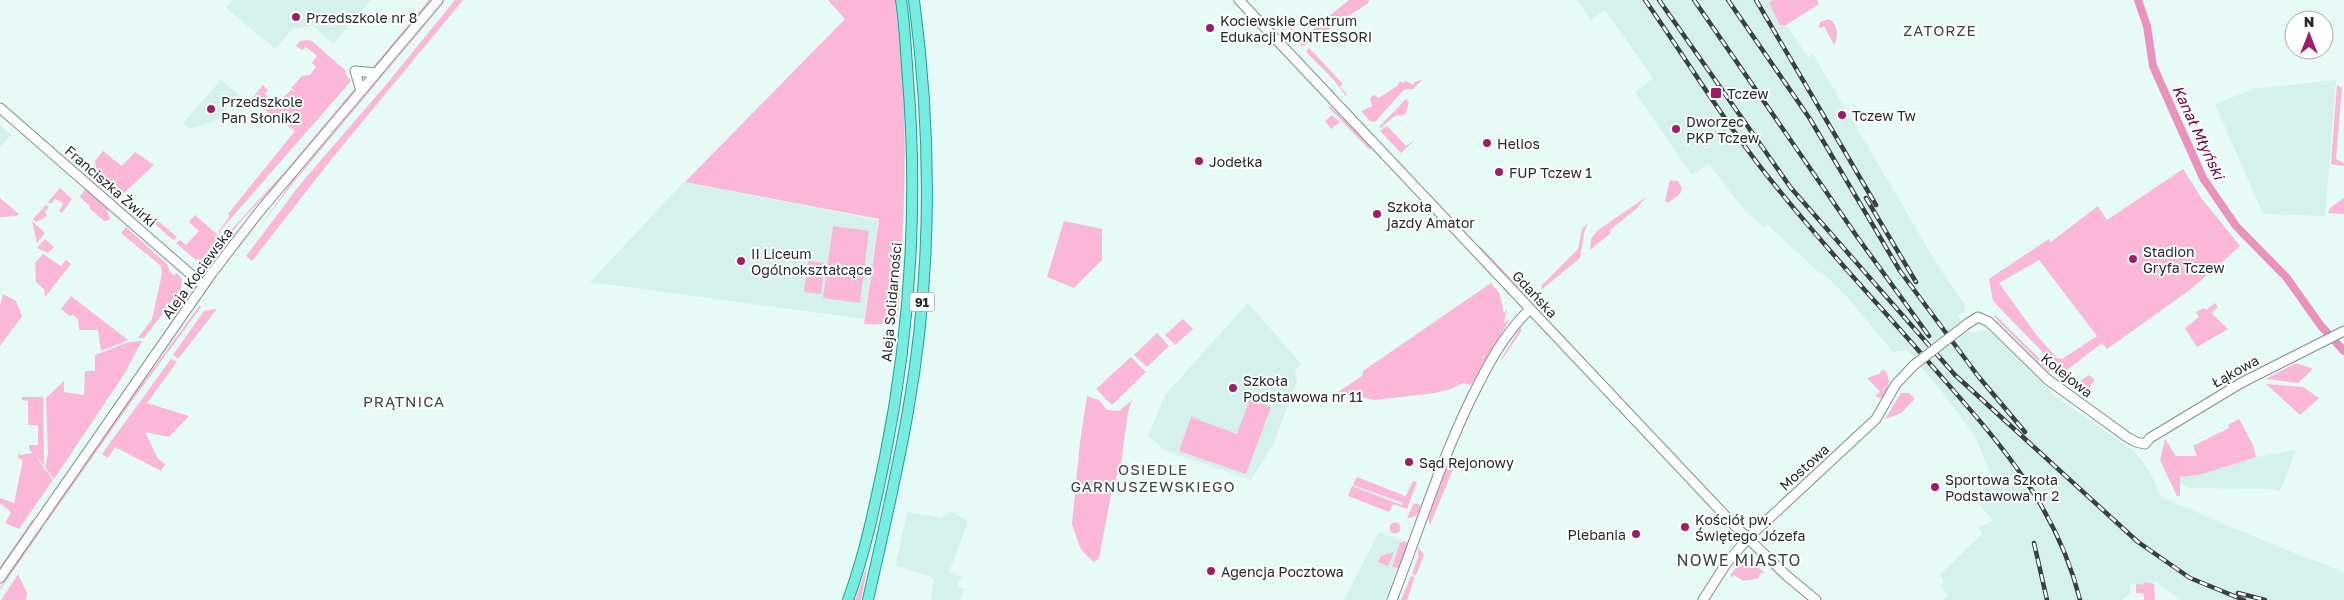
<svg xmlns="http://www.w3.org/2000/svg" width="2344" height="600" viewBox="0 0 2344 600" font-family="'Golos Text',sans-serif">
<rect width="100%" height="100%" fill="#e6faf6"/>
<g fill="#d4f1eb">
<path d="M232,0h139l-38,44 -20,-19 -21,4 -17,20 -49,-41z"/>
<path d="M1577,0h196l-4,3 12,22h5l22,32 5,-3 127,215 25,36v5l-7,6 13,18 10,-4 8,2 65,63 82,58 15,21 10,23 118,50 65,25v28h-163l-27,-20v4l-9,-2 -2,3 -13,-1v9l-8,7h-179l5,-5 -8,-9 4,-5 -4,-6 43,-42 -5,-5 15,-8 -20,-22 20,-18 -18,-44 -33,-44 -35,-42 -14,2 -44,-53 -25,-25 -7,-3 -50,-47 -3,3 -22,-20 -33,-43 -17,11 -57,-83 18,-14 -48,-68 -14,10z"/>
<path d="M221,80l18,15 -24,27 -25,7 -7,-6z"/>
<path d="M2336,80l-11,136 -62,-2 -48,-110 39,-15z"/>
<path d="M0,125l11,10 -11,12z"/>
<path d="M684,182l194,38 -14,99 -274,-37z"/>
<path d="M1248,303l53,61 -6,7 2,10 -24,64 -22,35 -87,-30 -16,-14 17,-41z"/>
<path d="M2296,450l-16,41 -9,-2 -80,-1 -12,-4 1,-7 19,-2 57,-18z"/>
<path d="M907,512l34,6 9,-6 5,1 13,9 -19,50 13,5 -5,9 7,3 -3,11h-30l3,-22 -38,-12z"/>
<path d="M1379,532l27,10 -21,58h-41z"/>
</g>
<g fill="#fbb7d7" fill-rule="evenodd">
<path d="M429,0h2l-54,65 -5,3z"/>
<path d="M445,0h1l-153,183 -36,48 34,-48z"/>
<path d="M455,0h8l-129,156 -82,105 -6,-5 56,-74 83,-96z"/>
<path d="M828,0h67c15,108 10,208 3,316 -10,9 -21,9 -34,8l15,-105 -194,-37 160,-163z"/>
<path d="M1349,0h20l-1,3 -66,44 -9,-15 -11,-11 6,-4 3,2 -5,4 10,11 7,-4 4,4z"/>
<path d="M1773,0h44l2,4 -33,21h-6l-11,-22z"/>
<path d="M1829,19c9,5 10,18 5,26l-10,-19 -3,2 -2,-1 1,-5z"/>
<path d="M307,40l5,1 34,30 -1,2 6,8 -131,150 1,3 -3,-2 12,-16 -2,-2 67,-83 -18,-15 -3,3 -21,-22 10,-12 5,5 -3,4 10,11 16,-15 5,3 -5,-5 11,-12 8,-1 6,-8 -4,-4 5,-7 -11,-9 -4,3 -6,-4 4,-5z"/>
<path d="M1309,48l34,36 -3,3 7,7 -1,2 -13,-17 -27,-27z"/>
<path d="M1422,80l-9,9 -9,1 -4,4 -25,28 -5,-1 -9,-10 11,-5 -2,-8 4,-3 5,3 18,-12 3,-5 3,2 3,-2 8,4v-3z"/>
<path d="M2337,85l5,3 -6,71 8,4v3l-13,-2z"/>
<path d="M356,87l-2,5 -68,82 -45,47 -34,44 -1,-3 26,-33 56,-61z"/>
<path d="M1406,99l3,3 -4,13h-9l-15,13 -2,-1z"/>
<path d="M1330,106l40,39 1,6 -43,-44z"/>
<path d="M1332,115l8,7 -9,7 -6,-8z"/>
<path d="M1387,126l19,20 10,-7 -15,14 -21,-22z"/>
<path d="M103,151l19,15 13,-14 19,13 -32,30 -29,-19 3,-9 -1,-6z"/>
<path d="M2183,169l19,30 38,47 -49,43 -84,60 -5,-6 -39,30 -70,-72 -4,-22 60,-40 2,3 47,-36 9,14zM2039,260l58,76 -35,23 -5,-1 -19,-21 -39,-54z"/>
<path d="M85,172l36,25 -6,3z"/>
<path d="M1670,180l8,1 4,7 -2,6 -12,9 -3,-2z"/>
<path d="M60,188l12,11 -10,14 -3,-2 4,-6 -1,-3 -7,-3 -4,5 -3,-2z"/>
<path d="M85,189l22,19 3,12 -6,1 -15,-13 1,-2 -10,-9z"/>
<path d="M1646,197l-9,11 -28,23 2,2 -21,17 1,-11 6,-8z"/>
<path d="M0,198l19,16 -3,2 -16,1z"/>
<path d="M2344,198v16l-16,-1 2,-5z"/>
<path d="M46,205l3,2 -4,5 2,4 -11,6 -3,-3z"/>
<path d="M129,205l22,20 -2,3 -18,-15z"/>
<path d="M195,215l24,21 -17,23 -6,1 -20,-17 4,-3 6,5 13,-14 -10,-9z"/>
<path d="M32,221l13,12 -8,10z"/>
<path d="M158,221l19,16 -4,3 -18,-16z"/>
<path d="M1064,221l38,8v31l-28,28 -27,-11z"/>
<path d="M1588,223l-4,10 -4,25 -39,32 1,-5 36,-36 4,-20z"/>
<path d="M833,226l36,5 -9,72 -37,-5z"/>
<path d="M126,227l42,38 1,6 5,4 3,-2 5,6 -1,10 -37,49h-6l14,-19 10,-45 -1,-8 -40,-33z"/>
<path d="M45,239l9,8 -6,6 -11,-5z"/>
<path d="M1478,244l41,43 -1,1 -38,-40z"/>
<path d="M43,254l18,12 5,-6 5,4 -26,33 -1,-8 -8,-7 -1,-19z"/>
<path d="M808,261l17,2 -4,31 -17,-2z"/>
<path d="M1491,283l9,11 4,20 3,-6 -3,15 6,-4 -39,66 -8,-2 -12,6 -16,4 -60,7 -37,-8 24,-16 1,-5z"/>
<path d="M3,294l13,7 6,15 -22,30v-40z"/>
<path d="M71,296l57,44 -27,11 -3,-21h-19l-1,-11 -5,-4 -3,1 -9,-7z"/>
<path d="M2215,303l3,4 -7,6 17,16 -31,18 -12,-19 14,-11 -3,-5 8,-4 2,2z"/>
<path d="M200,305l1,2 -69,94 -85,121h-2l84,-121z"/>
<path d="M217,309l-39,50 -5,-4 31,-44z"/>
<path d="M1995,315l56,55 -2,2 -48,-48 -7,-8z"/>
<path d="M1183,319l10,10 -18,16 -10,-10z"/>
<path d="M1520,328l2,2 -21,31v-2z"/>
<path d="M1157,333l12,13 -22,21 -13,-12z"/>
<path d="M142,341l-19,35 -69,103 -9,-12 3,-14 -2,-55 18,-17v11l20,3 1,-24h10v-16l34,-13z"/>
<path d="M1131,357l15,15 -34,33 -16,-16z"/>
<path d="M171,359l6,3 -30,41 42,13 -20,21 -24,-5 13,27 7,5 -4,7 -46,-24 -7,11 -6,-4z"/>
<path d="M2296,363l17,6 -15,14 -32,-4z"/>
<path d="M1883,369c9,8 6,17 2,27l-5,2 -5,-2 5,-4 -13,-14 12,-4z"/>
<path d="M2089,375l6,5 -10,14 -11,-9z"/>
<path d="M2266,384l37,3 16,11 -19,17z"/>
<path d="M1901,393h8l6,6 -14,14 -16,6z"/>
<path d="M1087,396l12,4 8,10 12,1 13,-11 -4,12 -7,51 -9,27 -13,68 -5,4 -11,-10 -4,-7 -7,-21 8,-82z"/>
<path d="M22,397h21l1,68 -9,-9 18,24 -34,49 -14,-6 6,-11 -11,-9v-5l14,5 9,-43 -5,-2 2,-9v6l13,-2 -4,-4v-4h9v-20h-10v-24l-6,-1z"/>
<path d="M1250,399l21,8 -25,67 -67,-23 12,-34 46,17z"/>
<path d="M2239,419l14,26 3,12 -57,18 -19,2v19h-3l-17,-36 5,-21 11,17h21l-4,-10 36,-18 -1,-3z"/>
<path d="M1446,469h7l-23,56 -2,-7z"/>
<path d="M1357,477l48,19 -2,5 10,-20 4,1 -10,27 -14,-5 -4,8 -41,-16 4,-10 50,19 1,-2 -50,-18z"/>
<path d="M1414,503l6,2c1,8 -5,13 -13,13z"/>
<path d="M32,520h3l-35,50v-3z"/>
<circle cx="1395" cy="528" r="5.5"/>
<path d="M42,526l1,2 -43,62v-2z"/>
<path d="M1404,541l4,2 -9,25 -7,-1 8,-24z"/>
<path d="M1418,547l6,8 -8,20 -4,-1 6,-17z"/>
<path d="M1394,552l-6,14 -10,-4 3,-6z"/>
<path d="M1744,560l7,1 14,12h-4l-4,6 -14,2 -9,-6 -2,2 -2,-1 10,-15z"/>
<path d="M868,564l-7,36h-6z"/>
<path d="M18,574l9,19 -1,7h-25z"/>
<path d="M1411,576l4,1 -8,23h-6z"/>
<path d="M2144,582l10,2 1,16h-11v-7h-8v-9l7,1z"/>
</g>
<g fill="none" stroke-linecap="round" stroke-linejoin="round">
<path stroke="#eb91bd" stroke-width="8" d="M2138,0l9,26 6,40 50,112 33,48 51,52 34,48 23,25"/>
<g stroke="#7e908d" stroke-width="11">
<g id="secondary">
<path d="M1239,0l496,526 52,50 29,24"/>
<path d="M361,91l-6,-20 21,2"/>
<path d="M0,108l203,177"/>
<path d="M1967,324l11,-7 11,5 58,57 80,58 9,5 9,2 5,-6 91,-55 103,-52"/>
<path d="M0,578l212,-305 47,-61 179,-212"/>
<path d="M1392,600c26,-67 47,-135 78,-199 16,-33 33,-66 60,-92"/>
<path d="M1703,600l23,-36 22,-26 128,-119 20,-35 18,-19"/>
</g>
</g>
<g stroke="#20a093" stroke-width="12">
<g id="primary">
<path d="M848,600c17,-46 27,-95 37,-143 25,-124 33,-252 23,-378 -2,-26 -3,-53 -7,-79"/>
<path d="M868,600c14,-63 29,-125 40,-189 24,-135 24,-275 6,-411"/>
</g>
</g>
<use href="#secondary" stroke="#fff" stroke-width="9"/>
<use href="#primary" stroke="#78ece0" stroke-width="10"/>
<g stroke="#384140" stroke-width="4.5">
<g id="rail">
<path d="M1645,0c44,63 84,130 133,189 49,61 103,118 154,177 64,73 124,137 148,234"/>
<path d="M1659,0l132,188 164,187 183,167 52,36 54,22"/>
<path d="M1694,0l164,238 71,98"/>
<path d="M1728,0l82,119 90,152 78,105 47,56"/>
<path d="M1756,0l120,205"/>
<path d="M1866,198l50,84"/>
<path d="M2034,543l13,57"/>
<path d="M2238,593l27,7"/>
</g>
</g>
<use href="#rail" stroke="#fff" stroke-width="2.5" stroke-dasharray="8" stroke-linecap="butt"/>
<g stroke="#7e908d" stroke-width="11" stroke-linecap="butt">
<path id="secondary-bridge" d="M1914,365l53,-41"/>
</g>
<use href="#secondary-bridge" stroke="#fff" stroke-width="9"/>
</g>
<g fill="#a01c6b" stroke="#fff" stroke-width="2">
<circle cx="296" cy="17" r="5"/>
<circle cx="1210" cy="28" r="5"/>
<rect x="1710" y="87" width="12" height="12" rx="2.5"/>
<circle cx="211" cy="109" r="5"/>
<circle cx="1842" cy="115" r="5"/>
<circle cx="1676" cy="129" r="5"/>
<circle cx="1487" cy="143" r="5"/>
<circle cx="1199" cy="161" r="5"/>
<circle cx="1499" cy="172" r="5"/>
<circle cx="1377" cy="214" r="5"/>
<circle cx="2133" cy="259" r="5"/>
<circle cx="741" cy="261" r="5"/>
<circle cx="1233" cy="388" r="5"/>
<circle cx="1409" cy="462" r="5"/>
<circle cx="1935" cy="487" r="5"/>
<circle cx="1685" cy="527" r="5"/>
<circle cx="1636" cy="534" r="5"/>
<circle cx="1211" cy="571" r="5"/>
</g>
<g text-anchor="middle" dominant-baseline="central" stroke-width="4" stroke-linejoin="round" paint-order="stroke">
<rect fill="#fff" stroke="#656a69" stroke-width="1" x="909.5" y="292.5" width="25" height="19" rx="4"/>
<g font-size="12" font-weight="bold" fill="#232a29">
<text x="922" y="302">91</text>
</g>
<g font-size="14" fill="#232a29" stroke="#fff" text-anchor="start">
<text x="306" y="17">Przedszkole nr 8</text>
<text x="1220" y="20">Kociewskie Centrum<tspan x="1220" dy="16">Edukacji MONTESSORI</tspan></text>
<text x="1727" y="93">Tczew</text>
<text x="221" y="101">Przedszkole<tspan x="221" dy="16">Pan Słonik2</tspan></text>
<text x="1852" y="115">Tczew Tw</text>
<text x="1686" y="121">Dworzec<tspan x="1686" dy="16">PKP Tczew</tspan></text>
<text x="1497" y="143">Helios</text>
<text x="1209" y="161">Jodełka</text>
<text x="1509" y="172">FUP Tczew 1</text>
<text x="1387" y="206">Szkoła<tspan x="1387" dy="16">jazdy Amator</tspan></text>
<text x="2143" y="251">Stadion<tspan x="2143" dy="16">Gryfa Tczew</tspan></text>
<text x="751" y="253">II Liceum<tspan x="751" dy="16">Ogólnokształcące</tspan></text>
<text x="1243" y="380">Szkoła<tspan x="1243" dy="16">Podstawowa nr 11</tspan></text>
<text x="1419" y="462">Sąd Rejonowy</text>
<text x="1945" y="479">Sportowa Szkoła<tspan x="1945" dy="16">Podstawowa nr 2</tspan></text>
<text x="1695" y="519">Kościół pw.<tspan x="1695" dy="16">Świętego Józefa</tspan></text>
<text x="1626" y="534" text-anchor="end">Plebania</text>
<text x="1221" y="571">Agencja Pocztowa</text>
</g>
<g font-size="14" fill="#232a29" stroke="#fff">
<text transform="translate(111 186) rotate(41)">Franciszka Żwirki</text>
<text transform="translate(197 273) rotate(-54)">Aleja Kociewska</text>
<text transform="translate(1535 294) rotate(47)">Gdańska</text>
<text transform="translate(891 302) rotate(-85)">Aleja Solidarności</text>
<text transform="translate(2235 371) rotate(-29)">Łąkowa</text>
<text transform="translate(2067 375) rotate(39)">Kolejowa</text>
<text transform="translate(1804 467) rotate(-42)">Mostowa</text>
</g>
<g font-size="15" letter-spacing="1" fill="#384845" stroke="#fff">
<text x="1940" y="30">ZATORZE</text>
<text x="404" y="401">PRĄTNICA</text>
<text x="1153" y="469">OSIEDLE<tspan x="1153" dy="17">GARNUSZEWSKIEGO</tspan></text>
</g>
<g font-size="15" font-style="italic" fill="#700048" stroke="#fff">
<text transform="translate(2199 132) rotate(65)">Kanał Młyński</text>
</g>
<g font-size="16" letter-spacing="1" fill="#384845" stroke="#fff">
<text x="1739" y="560">NOWE MIASTO</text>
</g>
</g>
<g transform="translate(2309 35)"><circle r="24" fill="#ffffff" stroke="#a7aaa9"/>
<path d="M0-4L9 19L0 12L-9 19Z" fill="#a01c6b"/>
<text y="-8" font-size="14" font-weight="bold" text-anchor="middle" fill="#232a29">N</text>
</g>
</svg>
